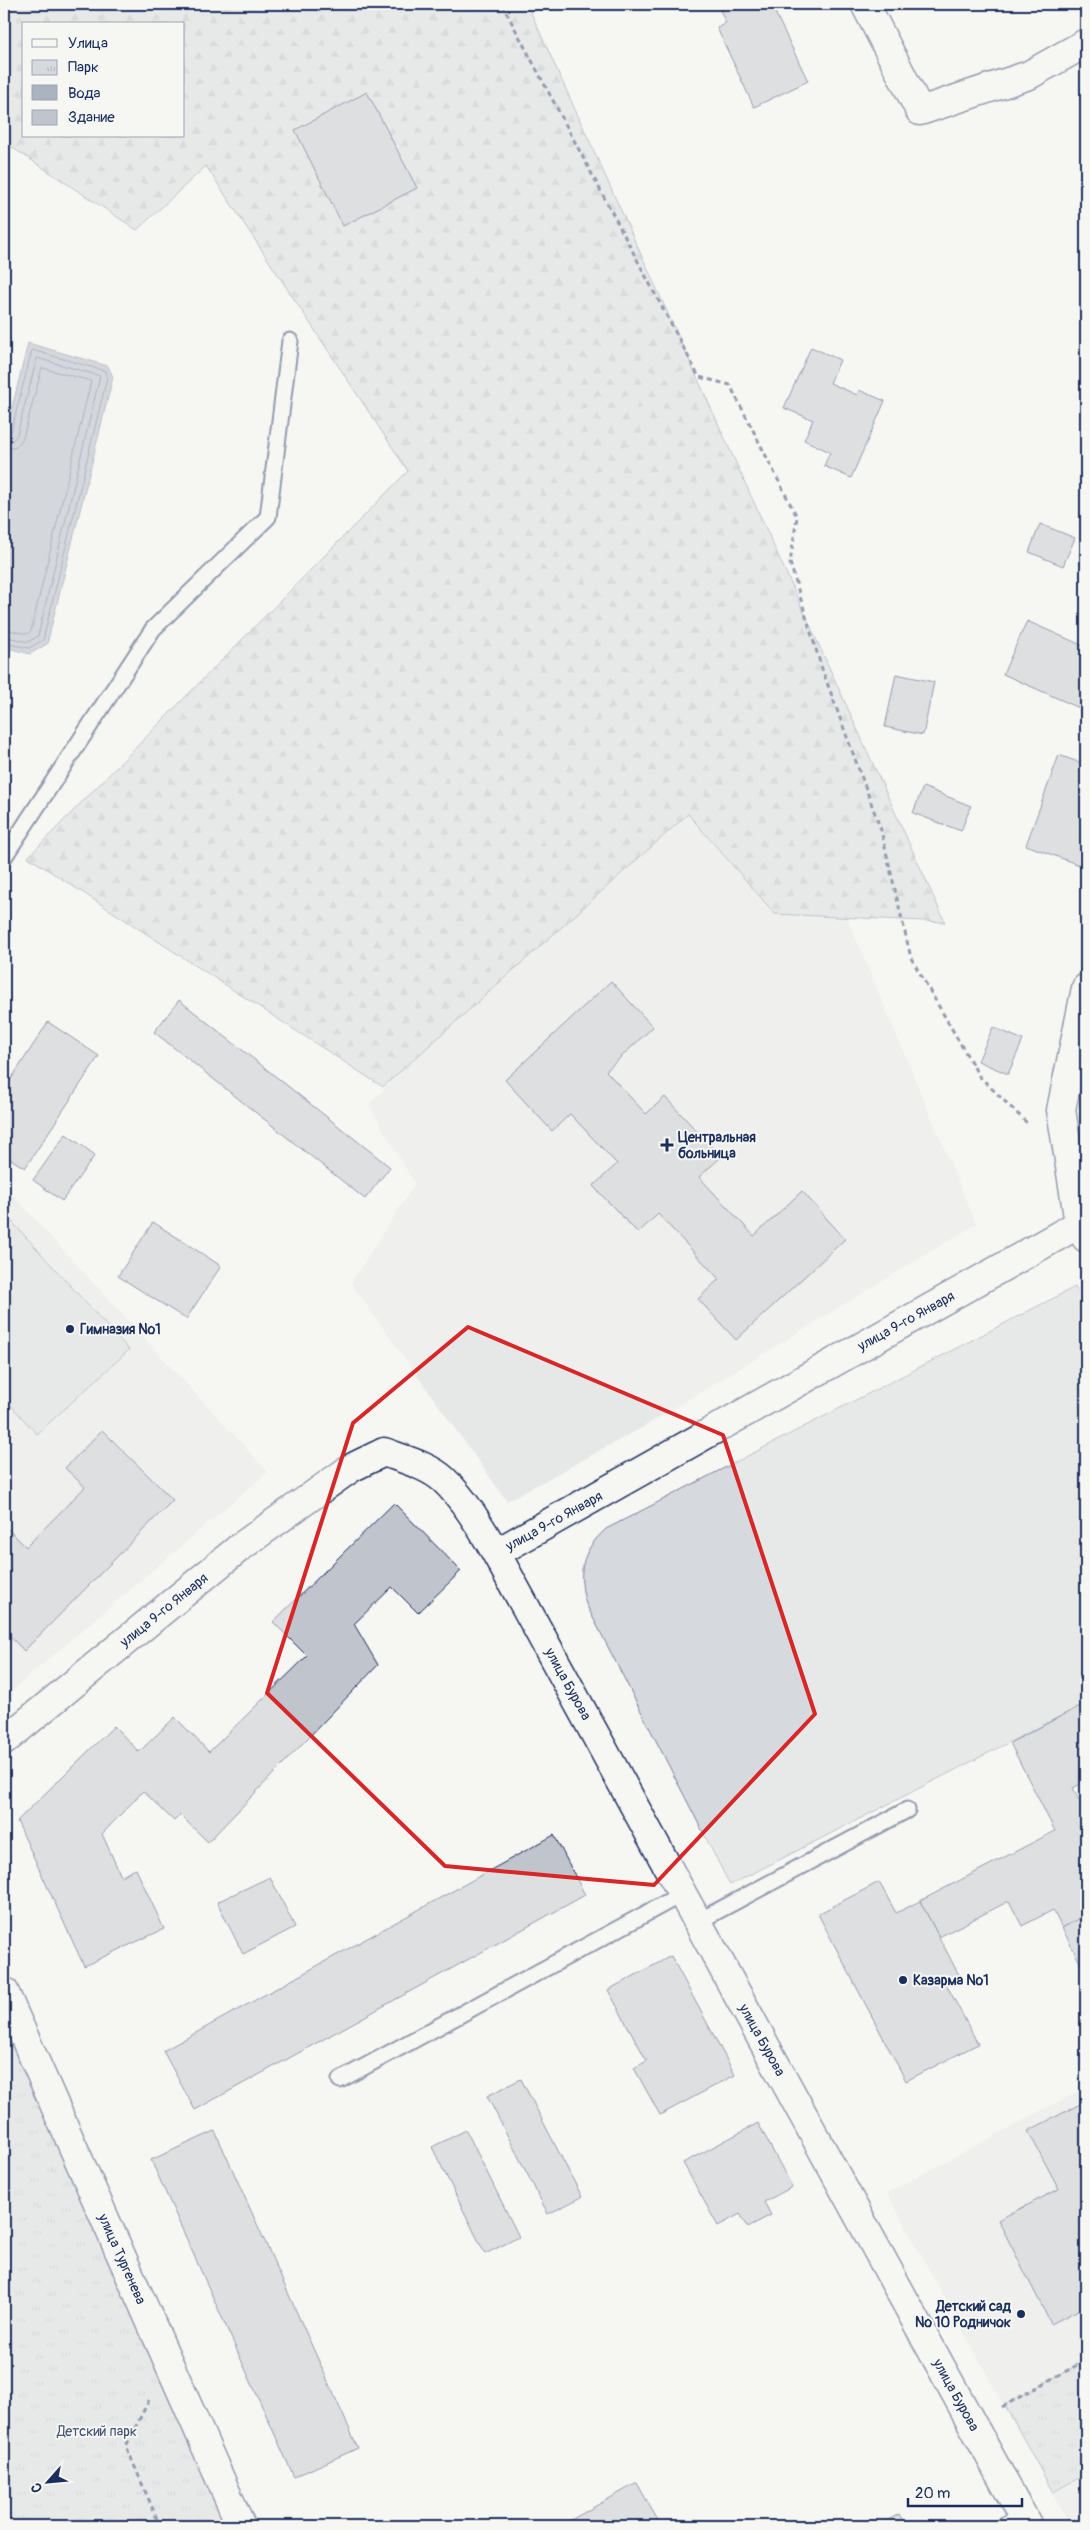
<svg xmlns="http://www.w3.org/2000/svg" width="1090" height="2530" viewBox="0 0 1090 2530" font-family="Pangolin,sans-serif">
<defs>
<pattern id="forest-firs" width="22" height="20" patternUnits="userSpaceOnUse" patternTransform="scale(1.25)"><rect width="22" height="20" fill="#d6d9dd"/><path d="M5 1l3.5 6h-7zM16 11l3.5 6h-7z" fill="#b7bbc0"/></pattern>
<pattern id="park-tufts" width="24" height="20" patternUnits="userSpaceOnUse" patternTransform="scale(1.25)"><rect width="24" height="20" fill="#d6d9dd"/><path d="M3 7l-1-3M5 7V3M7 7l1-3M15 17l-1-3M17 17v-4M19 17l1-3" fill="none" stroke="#b7bbc0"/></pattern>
</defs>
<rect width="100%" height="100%" fill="#f6f6f2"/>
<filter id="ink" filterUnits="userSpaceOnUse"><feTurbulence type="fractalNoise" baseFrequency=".02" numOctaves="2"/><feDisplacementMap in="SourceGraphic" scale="10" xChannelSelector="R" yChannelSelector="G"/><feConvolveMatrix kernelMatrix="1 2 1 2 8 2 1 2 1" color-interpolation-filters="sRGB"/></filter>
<g filter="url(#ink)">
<g fill="#e6e7e7">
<path d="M699,760l82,1 195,463 -331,202 -138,75 -156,-218 64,-99 -46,-79z"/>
<path d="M4,1186l264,286 -264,225z"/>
<path d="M1086,2087v439h-16l-183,-333z"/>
</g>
<path fill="url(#forest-firs)" stroke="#78849e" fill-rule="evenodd" d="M4,4h523l418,918 -170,-8 -87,-100 -305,273 -355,-230 380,-386 -202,-305 -69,64 -133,-88zM24,24h160v112h-160z"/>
<g fill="url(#park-tufts)" stroke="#78849e">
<path d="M4,1991l237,535h-237z"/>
<path d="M1086,2360v114l-33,18 -48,-87z"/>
</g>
<g fill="#d6d9dd" stroke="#78849e">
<path d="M4,1213l125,137 -92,84 -33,-36z"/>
<path d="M1075,1287l11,21v395l-356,182 -144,-281c-9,-31 -5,-53 20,-75z"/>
</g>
<path fill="#abb2c0" stroke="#717e99" d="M28,343l80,23 5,11 -66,267 -17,10 -26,-7v-207z"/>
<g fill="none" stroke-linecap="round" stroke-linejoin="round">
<g stroke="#556385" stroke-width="1">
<path d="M4,436l7,-4 21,-82 73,21 2,7 -64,262 -14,8 -25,-5"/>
<path d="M4,443l8,-2 5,-6 20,-77 63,18 -62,260 -10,6 -24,-6"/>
<path d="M4,450l12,-3 7,-9 19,-70 49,13 -60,250 -4,3 -23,-5"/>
</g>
</g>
<g fill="#c0c4cd" stroke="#1b2f5e">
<path d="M734,4h27l1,2 9,-2 37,77 -54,26 -37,-79 9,-5 -6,-13z"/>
<path d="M367,92l50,96 -74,38 -48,-96z"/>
<path d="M811,347l29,13 -10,23 27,12 2,-5 26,11 -34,77 -27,-12 6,-14 -26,-12 9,-20 -29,-12z"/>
<path d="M1040,524l35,14 -12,28 -34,-14z"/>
<path d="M1027,621l59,26v64l-83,-37z"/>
<path d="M896,674l38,8 -11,53 -38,-8z"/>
<path d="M1059,755l27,10v90l-4,11 -56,-21z"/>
<path d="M923,787l48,19 -10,25 -48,-18z"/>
<path d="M611,981l42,46 -47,44 40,43 19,-17 56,60 -22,20 55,59 48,-45 43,48 -109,101 -38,-41 21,-20 -61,-65 -20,19 -45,-47 24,-22 -47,-50 -18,17 -47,-51z"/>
<path d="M179,1000l211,167 -25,32 -211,-167z"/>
<path d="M48,1022l51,34 -74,112 -21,-13v-65z"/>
<path d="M993,1027l30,13 -15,34 -30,-13z"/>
<path d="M66,1134l29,21 -33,46 -29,-21z"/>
<path d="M153,1222l68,44 -35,53 -68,-43z"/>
<path d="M102,1430l71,70 -149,151 -20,-21v-105l22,22 59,-60 -20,-19z"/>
<path d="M394,1503l67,68 -43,42 -26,-26 -38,37 24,41 -170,177 -28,-27 -6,6 -31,-30 -41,43 19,42 15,-7 28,60 -80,37 -67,-145 97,-95 25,26 36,-35 34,35 98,-96 -34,-34z"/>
<path d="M1086,1703v78l-13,7 13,26v101l-24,13 -9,-18 -31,16 -13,-25 -70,36 -19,-36 135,-70 -45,-88z"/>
<path d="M554,1835l31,60 -390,215 -32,-59z"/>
<path d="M270,1877l25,50 -52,27 -26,-52z"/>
<path d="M879,1882l17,31 24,-12 40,76 -14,7 32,60 -72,37 -88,-167z"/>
<path d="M1086,1915v59l-24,-46z"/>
<path d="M671,1956l64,119 -75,40 -26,-47 13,-7 -39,-71z"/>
<path d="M521,2079l61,118 -34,17 -61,-118z"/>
<path d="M1086,2101v121l-4,3 4,8v73l-35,18 -53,-104 61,-31 -31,-58z"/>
<path d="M758,2123l34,64 -28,15 7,13 -23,12 -8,-13 -22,12 -35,-63z"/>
<path d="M466,2130l53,107 -34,17 -53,-107z"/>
<path d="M215,2131l143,317 -64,29 -143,-317z"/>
<path d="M637,2483l24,43h-101z"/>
<path d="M899,2514l7,12h-29z"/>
</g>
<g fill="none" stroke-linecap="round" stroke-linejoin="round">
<g stroke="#1b2f5e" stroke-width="19">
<g id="service">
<path d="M4,857l149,-228 115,-112 22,-176"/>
<path d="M697,1922l210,-112"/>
<path d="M340,2080l342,-186"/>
<path d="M1004,2526l18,-11"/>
</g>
</g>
<g stroke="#1b2f5e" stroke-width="31">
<g id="minor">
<path d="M865,4l55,107 109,-36 57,-32"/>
<path d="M1086,988l-25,122 18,113 7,15"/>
<path d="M496,1553l590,-333"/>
<path d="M4,1741l235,-193 112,-80 33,-16c19,7 45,14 60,28 22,21 37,48 52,73l532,973"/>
<path d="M4,1991l237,535"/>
</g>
</g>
<g stroke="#1b2f5e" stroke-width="3" stroke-dasharray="5 4" stroke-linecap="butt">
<path d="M502,4l197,373 31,8 67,132 -7,46 31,103 60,164 30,128 68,118 49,48"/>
<path d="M149,2400l-23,46 34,80"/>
<path d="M1002,2407l84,-47"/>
</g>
<use href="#service" stroke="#f6f6f2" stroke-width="15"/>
<use href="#minor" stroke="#f6f6f2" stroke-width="28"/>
</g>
</g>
<path d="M0 0H1090V2530H0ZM468,1327l255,108 92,279 -161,171 -209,-19 -178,-173 86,-270z" fill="#f6f6f2" fill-opacity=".55" fill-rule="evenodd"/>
<path fill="none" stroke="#d62828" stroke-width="4" stroke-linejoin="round" d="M468,1327l255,108 92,279 -161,171 -209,-19 -178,-173 86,-270z"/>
<g fill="#1b2f5e" stroke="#f6f6f2" stroke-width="2">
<path d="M664.5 1137.5h5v5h5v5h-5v5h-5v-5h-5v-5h5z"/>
<circle cx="70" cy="1329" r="5"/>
<circle cx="903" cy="1980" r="5"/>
<circle cx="1021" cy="2314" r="5"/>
</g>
<g text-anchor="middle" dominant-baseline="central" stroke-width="4" stroke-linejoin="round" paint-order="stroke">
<g font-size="14" font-weight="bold" fill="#1b2f5e" stroke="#f6f6f2" text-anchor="start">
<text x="678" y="1137">Центральная<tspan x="678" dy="16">больница</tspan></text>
<text x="80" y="1329">Гимназия №1</text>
<text x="913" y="1980">Казарма №1</text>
<text x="1011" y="2306" text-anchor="end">Детский сад<tspan x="1011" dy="16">№ 10 Родничок</tspan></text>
</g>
<g font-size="14" fill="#1b2f5e" stroke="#f6f6f2">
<text transform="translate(906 1321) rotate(-29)">улица 9-го Января</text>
<text transform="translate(554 1521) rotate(-29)">улица 9-го Января</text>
<text transform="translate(164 1610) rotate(-39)">улица 9-го Января</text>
<text transform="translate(568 1684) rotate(61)">улица Бурова</text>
<text transform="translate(762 2040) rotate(61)">улица Бурова</text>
<text transform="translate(122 2259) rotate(66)">улица Тургенева</text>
<text transform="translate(956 2395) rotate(61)">улица Бурова</text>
</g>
<g font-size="14" fill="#405177" stroke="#f6f6f2">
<text x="97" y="2431">Детский парк</text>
</g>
</g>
<rect width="1090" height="2530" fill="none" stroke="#f6f6f2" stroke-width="20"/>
<rect x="10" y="10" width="1070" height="2510" fill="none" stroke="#1b2f5e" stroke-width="2" filter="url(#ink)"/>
<rect x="22" y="22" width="162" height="115" fill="#f6f6f2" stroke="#9ea6b7"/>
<rect x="32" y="39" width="25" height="8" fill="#f6f6f2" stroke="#9ea6b7"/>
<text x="68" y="48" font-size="15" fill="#1b2f5e">Улица</text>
<rect x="32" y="60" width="25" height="15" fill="url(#park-tufts)" stroke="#9ea6b7"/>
<text x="68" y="72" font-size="15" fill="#1b2f5e">Парк</text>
<rect x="32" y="85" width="25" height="15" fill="#abb2c0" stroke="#9ea6b7"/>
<text x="68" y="98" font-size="15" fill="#1b2f5e">Вода</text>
<rect x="32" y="110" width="25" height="15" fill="#c0c4cd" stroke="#9ea6b7"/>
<text x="68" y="122" font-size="15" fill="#1b2f5e">Здание</text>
<g transform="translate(48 2482) rotate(243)" stroke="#f6f6f2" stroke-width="4" paint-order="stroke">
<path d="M0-4L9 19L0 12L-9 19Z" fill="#1b2f5e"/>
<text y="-8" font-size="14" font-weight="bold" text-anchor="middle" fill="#1b2f5e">С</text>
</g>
<path d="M908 2498v8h114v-8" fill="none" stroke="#1b2f5e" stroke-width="2.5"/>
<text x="915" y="2498" font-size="15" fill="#1b2f5e" stroke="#f6f6f2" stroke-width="4" paint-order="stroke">20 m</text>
</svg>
